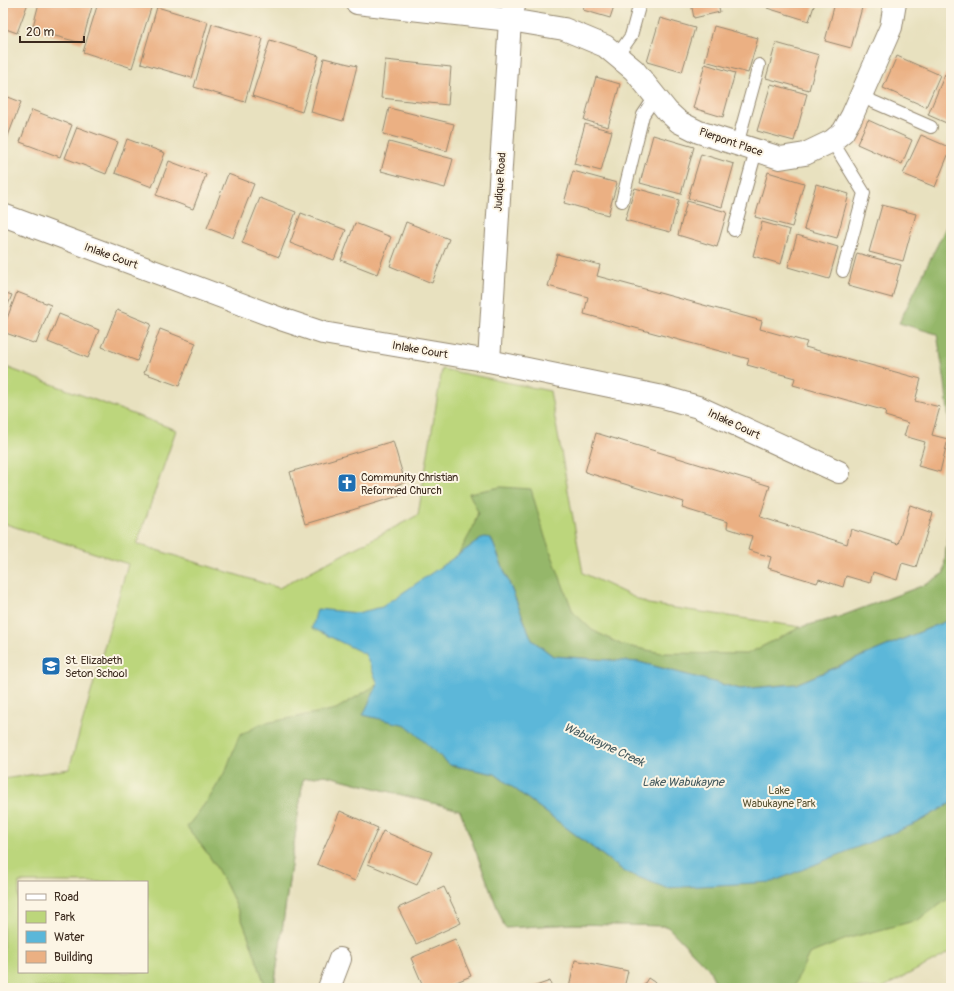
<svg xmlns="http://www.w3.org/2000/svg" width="954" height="991" viewBox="0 0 954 991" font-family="Pangolin,sans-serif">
<rect width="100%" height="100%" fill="#fcf5e5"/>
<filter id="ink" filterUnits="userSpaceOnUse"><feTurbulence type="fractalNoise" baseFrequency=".025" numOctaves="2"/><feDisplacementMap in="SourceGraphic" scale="8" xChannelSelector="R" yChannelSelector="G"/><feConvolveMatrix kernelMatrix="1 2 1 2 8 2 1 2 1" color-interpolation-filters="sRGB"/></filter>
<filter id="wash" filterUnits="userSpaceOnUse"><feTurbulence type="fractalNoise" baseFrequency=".012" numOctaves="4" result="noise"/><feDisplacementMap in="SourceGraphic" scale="16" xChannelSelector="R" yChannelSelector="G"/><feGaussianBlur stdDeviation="0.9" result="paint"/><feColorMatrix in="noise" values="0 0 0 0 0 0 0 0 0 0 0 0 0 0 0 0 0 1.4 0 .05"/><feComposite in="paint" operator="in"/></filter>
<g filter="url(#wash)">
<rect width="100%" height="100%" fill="#e8e1bf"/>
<path fill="#bcd67b" stroke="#7c804c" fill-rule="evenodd" d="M3,366l173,64 -39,114 142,44 139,-73 24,-146 108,22 33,182 65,31 153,23 38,-10 88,-33 17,-11 7,-78v457l-69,36h-164l-9,-19 -42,-43 -94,-2 -68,4 -45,-118 -135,-35 -22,4 -29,209h-271v-209l66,-10 59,-205 -125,-41zM19,882h128v90h-128z"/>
<g fill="#95b76b" stroke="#687044">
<path d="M951,217v225l-6,-60 -8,-48 -38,-11z"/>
<path d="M501,487l30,2 14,48 28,75 19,18 30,15 40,8 85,1 54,-27 38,-10 88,-33 17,-11 7,-78v124l-155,65 -56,5 -101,-27 -86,-6 -21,-16 -41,-102 -34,19 16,-29 5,-16 -9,-19z"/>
<path d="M378,684l-14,31 42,9 44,41 45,9 130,98 292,-49 34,-20v94l-33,23 -69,18 -40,16 -16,34h-75l-9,-19 -42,-43 -94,-2 -68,4 -45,-118 -135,-35 -22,4 -29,209h-8c-14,-41 -27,-84 -50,-121 -8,-14 -19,-27 -29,-40l23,-30 16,-27 13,-34 22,-12 75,-15z"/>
</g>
<path fill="#5bb7d9" stroke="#4b707c" d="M484,537l7,1 41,102 21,16 86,6 101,27 56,-5 155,-65v184l-34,20 -145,59 -106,6 -41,-16 -130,-98 -45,-9 -44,-40 -43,-10 15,-31 -13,-30 -53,-26 5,-19 40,4 25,-6z"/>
<g id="blocks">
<g fill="#ebb083">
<path d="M3,3h25l-11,30 -14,-5z"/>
<path d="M39,3h54l-11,40 -50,-13z"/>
<path d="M98,3h47l7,2 -20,63 -49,-16z"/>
<path d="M585,3h30l-5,15 -27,-8z"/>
<path d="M691,3h27l2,9 -26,6z"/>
<path d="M769,3h46l-6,18 -42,-13z"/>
<path d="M835,3l28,1 -12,44 -26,-7z"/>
<path d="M157,7l51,15 -16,56 -51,-15z"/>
<path d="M660,18l35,10 -13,44 -35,-10z"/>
<path d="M212,24l51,15 -18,63 -51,-15z"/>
<path d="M714,26l44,12 -10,35 -43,-12z"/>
<path d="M270,40l49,16 -17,56 -50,-16z"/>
<path d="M776,43l43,12 -10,35 -43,-12z"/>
<path d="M897,56l43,19 -14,32 -43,-19z"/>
<path d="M324,58l33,8 -14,55 -32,-9z"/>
<path d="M385,60l66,7 -3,38 -67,-7z"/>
<path d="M705,64l30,9 -12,44 -30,-9z"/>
<path d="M945,74l6,2v49l-23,-10z"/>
<path d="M596,77l24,7 -12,43 -24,-7z"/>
<path d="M771,84l36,10 -13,47 -37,-10z"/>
<path d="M3,95l18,7 -18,47z"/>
<path d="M389,108l65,16 -7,27 -64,-17z"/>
<path d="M32,110l40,15 -12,32 -40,-15z"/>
<path d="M868,120l44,20 -10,24 -45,-20z"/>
<path d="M585,124l27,7 -11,40 -27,-7z"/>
<path d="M77,127l41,15 -12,32 -41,-16z"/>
<path d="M653,135l41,12 -13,47 -41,-11z"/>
<path d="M921,135l30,13 -16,39 -32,-13z"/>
<path d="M127,139l38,14 -13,34 -37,-14z"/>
<path d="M389,142l64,17 -8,29 -64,-17z"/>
<path d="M701,154l33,10 -12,43 -34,-9z"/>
<path d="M169,161l37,14 -13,34 -37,-14z"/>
<path d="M573,171l44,12 -9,32 -44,-12z"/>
<path d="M768,172l36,11 -12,44 -37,-10z"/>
<path d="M228,174l26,10 -21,54 -26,-10z"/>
<path d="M816,184l33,10 -12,44 -33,-9z"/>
<path d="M635,188l44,12 -9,32 -45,-12z"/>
<path d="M260,198l36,14 -17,45 -37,-14z"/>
<path d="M687,201l40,11 -10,35 -39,-12z"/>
<path d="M882,205l34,9 -13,47 -34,-9z"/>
<path d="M301,213l45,17 -12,30 -44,-17z"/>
<path d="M406,222l43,17 -17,44 -42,-17z"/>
<path d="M762,222l28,8 -9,34 -28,-8z"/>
<path d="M355,223l36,14 -14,37 -36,-14z"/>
<path d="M797,235l41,12 -9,32 -41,-12z"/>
<path d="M857,253l44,12 -9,33 -44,-12z"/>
<path d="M557,254l43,11 -3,11 165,45 -2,8 47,13 -2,5 116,32 -6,22 25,6 -8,28 16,4 -8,33 -22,-6 7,-24 -21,-6 4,-13 -23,-7 1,-5 -93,-26 2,-7 -48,-13 2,-6 -165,-45 4,-17 -40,-11z"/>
<path d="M3,292l9,3 -9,22z"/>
<path d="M17,292l34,13 -15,39 -33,-12v-3z"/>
<path d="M117,310l34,14 -14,37 -35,-14z"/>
<path d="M59,314l40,16 -11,28 -40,-16z"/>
<path d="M160,329l36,14 -17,43 -35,-13z"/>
<path d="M596,433l174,53 -10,31 87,27 4,-15 47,15 12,-39 23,8 -17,54 -14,-4 -5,17 -24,-8 -3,11 -24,-7 -3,11 -24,-8 -2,4 -49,-15 3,-11 -23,-7 4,-14 -25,-8 1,-6 -46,-14 2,-6 -99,-30z"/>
<path d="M393,441l12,41 -9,3 3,11 -94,28 -15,-52z"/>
<path d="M340,811l38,17 -23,53 -38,-17z"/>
<path d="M383,831l49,21 -15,33 -49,-21z"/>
<path d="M444,887l17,36 -45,21 -18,-36z"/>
<path d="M455,939l16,37 -29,12h-18l-13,-30z"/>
<path d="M575,960l53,11 -4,17h-55z"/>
<path d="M648,978l15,10h-21z"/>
<path d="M550,981l2,7h-22z"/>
</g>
</g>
</g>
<g filter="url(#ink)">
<use href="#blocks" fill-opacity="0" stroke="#92866e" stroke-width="1"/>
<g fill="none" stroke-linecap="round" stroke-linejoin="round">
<g stroke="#92866e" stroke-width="14">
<g id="service">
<path d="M617,56l14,-20 9,-33"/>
<path d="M860,96l71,31"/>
<path d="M832,141l32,52 -21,78"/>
<path d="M737,145l22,-80"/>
<path d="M622,201l21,-86 12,-18"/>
<path d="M734,230l22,-79"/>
</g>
</g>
<g stroke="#92866e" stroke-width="24">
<g id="minor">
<path d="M357,3l153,17 54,9 41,17 29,24 33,41 12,11 20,10 81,26 25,-4 27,-13 11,-9 9,-16 39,-89 4,-24"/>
<path d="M3,215l278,104 42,14 166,28 174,36 35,10 141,65"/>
<path d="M489,361l21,-341 5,-17"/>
<path d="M329,988l11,-29"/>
</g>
</g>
<use href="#service" stroke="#fff" stroke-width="12"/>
<use href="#minor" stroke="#fff" stroke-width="22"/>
</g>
</g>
<defs>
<g id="church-square" transform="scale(1)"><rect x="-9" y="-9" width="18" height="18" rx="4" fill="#1f6fb2" stroke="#fcf5e5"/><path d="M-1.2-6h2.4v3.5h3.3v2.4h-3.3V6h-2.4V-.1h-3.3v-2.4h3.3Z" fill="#fff"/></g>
<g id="school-square" transform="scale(1)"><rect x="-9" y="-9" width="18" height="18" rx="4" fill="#1f6fb2" stroke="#fcf5e5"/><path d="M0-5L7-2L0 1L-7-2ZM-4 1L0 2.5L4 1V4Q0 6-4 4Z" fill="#fff"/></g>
</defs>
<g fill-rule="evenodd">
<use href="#church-square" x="347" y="483"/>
<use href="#school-square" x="51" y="666"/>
</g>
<g text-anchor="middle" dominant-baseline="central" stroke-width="4" stroke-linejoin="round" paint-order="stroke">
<g font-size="11" fill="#3b2a1e" stroke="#fcf5e5">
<text transform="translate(731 142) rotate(19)">Pierpont Place</text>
<text transform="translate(500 182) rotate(-86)">Judique Road</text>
<text transform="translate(111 256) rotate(20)">Inlake Court</text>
<text transform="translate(420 350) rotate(10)">Inlake Court</text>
<text transform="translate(734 424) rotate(25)">Inlake Court</text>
</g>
<g font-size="11" fill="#3b2a1e" stroke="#fcf5e5" text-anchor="start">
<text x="361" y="477">Community Christian<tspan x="361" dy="13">Reformed Church</tspan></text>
<text x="65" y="660">St. Elizabeth<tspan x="65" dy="13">Seton School</tspan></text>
</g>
<g font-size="11" fill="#5b5535" stroke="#fcf5e5">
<text x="779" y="790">Lake<tspan x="779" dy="13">Wabukayne Park</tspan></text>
</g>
<g font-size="12" font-style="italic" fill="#465b5f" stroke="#fcf5e5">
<text transform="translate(604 745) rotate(25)">Wabukayne Creek</text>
<text x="683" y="782">Lake Wabukayne</text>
</g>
</g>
<rect width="954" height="991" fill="none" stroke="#fcf5e5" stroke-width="16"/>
<rect x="18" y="881" width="130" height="92" fill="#fcf5e5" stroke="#afa495"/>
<rect x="26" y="894" width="20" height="6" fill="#ffffff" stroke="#afa495"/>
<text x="54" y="901" font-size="12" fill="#3b2a1e">Road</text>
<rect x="26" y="911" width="20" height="12" fill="#bcd67b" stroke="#afa495"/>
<text x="54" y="921" font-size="12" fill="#3b2a1e">Park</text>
<rect x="26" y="931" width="20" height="12" fill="#5bb7d9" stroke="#afa495"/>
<text x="54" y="941" font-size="12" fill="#3b2a1e">Water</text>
<rect x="26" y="951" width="20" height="12" fill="#ebb083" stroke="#afa495"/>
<text x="54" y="961" font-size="12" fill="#3b2a1e">Building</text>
<path d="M20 36v6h64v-6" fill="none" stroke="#3b2a1e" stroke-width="2"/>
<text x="26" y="36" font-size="12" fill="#3b2a1e" stroke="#fcf5e5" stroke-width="3" paint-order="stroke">20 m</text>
</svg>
